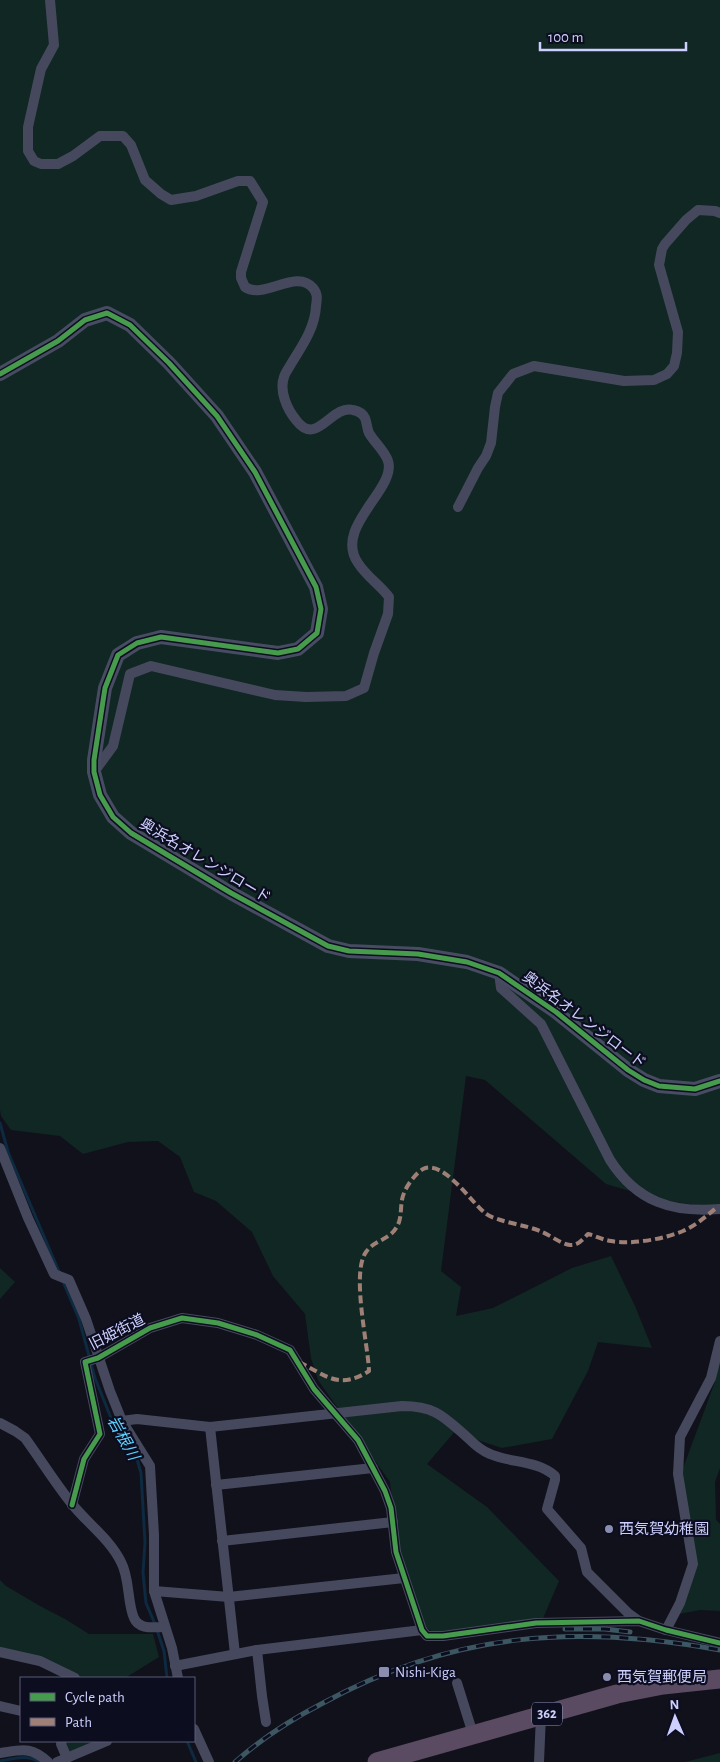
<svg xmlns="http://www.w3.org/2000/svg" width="720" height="1762" viewBox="0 0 720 1762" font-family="'Alegreya Sans','Noto Sans JP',sans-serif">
<rect width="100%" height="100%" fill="#11111c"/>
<g fill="#102724">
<path d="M0,0h720v1207l-19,-1 -44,-7 -51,-15 -121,-104 -19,-4 -25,195 20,16 -5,29 37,-8 79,-40 39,-12 24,50 17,42 -54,-6 -10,29 -36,68 -50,9 -37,-12 -8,-7 -30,35 60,43 72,74 -18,42 -107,10 -8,-6 -26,-62 -10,-83 -72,-102 -7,-22 -6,-44 -32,-38 -21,-44 -36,-31 -22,-9 -14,-35 -22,-16 -30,1 -45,12 -23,-18 -49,-6 -10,-14 -1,-6z"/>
<path d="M0,1268l15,14 -15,17z"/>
<path d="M720,1349v119l-5,14 1,38 4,4v87l-20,-1 -21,4 16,-51 -16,-84 36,-97z"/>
<path d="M0,1580l6,6 34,20 25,13 24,15h64l6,23 -34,21h-50l-75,-31z"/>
<path d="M65,1741h29l-27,17z"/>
<path d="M720,1753v9h-35z"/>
</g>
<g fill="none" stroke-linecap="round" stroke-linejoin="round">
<g stroke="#0d2a40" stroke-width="3">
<path d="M0,1123l8,29 52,122"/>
<path d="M62,1279l17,40 16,59 16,40 26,41 4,14 4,69 -2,31 3,30 9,21"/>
<path d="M157,1630l7,21 3,27"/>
<path d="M187,1741l9,21"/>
<path d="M0,1761c13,-2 28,-7 39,1"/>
</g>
<g stroke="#46495d" stroke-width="10">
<path d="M50,0l4,45 -13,24 -13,58v24l6,10 7,3h17l15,-8 27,-20h23l8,9 14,35 16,14 10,6 25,-4 42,-15h12l13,21 -22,70v6l4,9c19,13 51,-19 68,1 5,6 4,11 3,18 -1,22 -14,40 -25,58 -2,4 -6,9 -7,13 -5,14 3,32 12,43 21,28 35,-16 57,-10 5,1 10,4 12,8 2,5 2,11 4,15 5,9 16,18 19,28 9,28 -55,66 -30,102 8,13 22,22 31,34l-1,17 -14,39 -10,35 -18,8 -40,1 -31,-2 -124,-29 -21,8 -17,72 -19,26"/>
<path d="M458,507l20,-39 8,-12 5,-13 4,-36 3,-14 15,-19 21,-8 90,15 30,-1 13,-6 7,-8 3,-13 1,-21 -19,-67 3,-16 3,-5 21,-24 12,-10 17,1 5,2"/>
<path d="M499,973l2,15 40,36 69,136c27,42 62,53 110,49"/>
<path d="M0,1148l28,70 26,56 15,6 17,39 24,72 12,30 28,45 4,69v56l18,57 6,30"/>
<path d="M122,1421l15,-2 73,8 192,-21c34,0 42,11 66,32 6,6 14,13 22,16 20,9 47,6 65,22v4l-8,29 34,39 6,24 41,41 11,8"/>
<path d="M0,1423l15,8 10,7c16,22 30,45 47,66 15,19 38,35 49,58 9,16 6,41 13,56 5,12 20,9 30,9"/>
<path d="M210,1427l25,227"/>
<path d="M216,1485l157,-17"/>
<path d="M72,1505l12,-46 16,-25 -15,-72 13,-4 52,-30 32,-10 36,5 39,12 33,15 24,39 44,51 27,51 6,17 5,44 26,78 5,6h16l93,-13 103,-2 27,9 54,13"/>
<path d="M222,1541l171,-19"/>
<path d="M154,1591l75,6 175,-19"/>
<path d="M666,1630l14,-27 13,-39 -15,-90 2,-37 31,-59 9,-37"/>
<path d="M257,1650l5,46 4,26"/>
<path d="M0,1652l40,9 35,17"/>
<path d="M175,1666l82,-16 165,-20"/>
<path d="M457,1683l16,51"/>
<path d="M0,1706l21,5"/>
<path d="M194,1729l15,33"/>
<path d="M62,1741l-1,3 6,14"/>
<path d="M0,1753c22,-3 31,-7 48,9"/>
<path d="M57,1762l50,-21"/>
<path d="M539,1762l2,-47"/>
</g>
<path stroke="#484c63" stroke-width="14" d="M0,374l58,-33 27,-21 22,-7 23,12 39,38 48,53 38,56 61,115 5,22 -4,24 -19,16 -20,4 -117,-16 -24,6 -19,12 -13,33 -11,72v12l6,23 13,22 18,16 100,60 97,53 21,5 69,3 49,8 32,11 57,39 72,58 16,10 15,6 36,3 25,-8"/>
<path stroke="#5b4b62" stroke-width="19" d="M377,1762l240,-68 46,-9 57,-6"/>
<g stroke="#3d5762" stroke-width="5">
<g id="rail">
<path d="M565,1629h40l25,3"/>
<path d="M235,1762c26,-23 57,-43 88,-59 130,-71 253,-79 397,-53"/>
</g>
</g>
<use href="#rail" stroke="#0d0d20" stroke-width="3" stroke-dasharray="9" stroke-linecap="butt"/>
<path stroke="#9e8076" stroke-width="4" stroke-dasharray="8 4" stroke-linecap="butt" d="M299,1362c28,14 40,28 70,9 -1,-27 -18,-98 -3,-119 10,-14 26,-11 33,-30 3,-9 1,-20 5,-29 3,-8 12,-20 19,-24 20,-10 48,33 62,44 11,9 43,12 57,19 8,3 19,12 28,13 8,1 13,-6 18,-11 8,2 15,6 23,7 20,4 53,-2 72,-10 12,-5 22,-14 32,-22"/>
<g stroke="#0d0d20" stroke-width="8">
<g id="cycleway">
<path d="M0,374l58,-33 27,-21 22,-7 23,12 39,38 48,53 38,56 61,115 5,22 -4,24 -19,16 -20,4 -117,-16 -24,6 -19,12 -13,33 -11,72v12l6,23 13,22 18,16 100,60 97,53 21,5 69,3 49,8 32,11 57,39 72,58 16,10 15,6 36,3 25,-8"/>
<path d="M72,1505l12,-46 16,-25 -15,-72 13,-4 52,-30 32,-10 36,5 39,12 33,15 24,39 44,51 27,51 6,17 5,44 26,78 5,6h16l93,-13 103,-2 27,9 54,13"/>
</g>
</g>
<use href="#cycleway" stroke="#469c4c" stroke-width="5"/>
</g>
<g fill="#8b8daf" stroke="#0d0d20" stroke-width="2">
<circle cx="609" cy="1529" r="5"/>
<rect x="378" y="1666" width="12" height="12" rx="2.5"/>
<circle cx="607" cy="1677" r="5"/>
</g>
<g text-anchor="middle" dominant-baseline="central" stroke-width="4.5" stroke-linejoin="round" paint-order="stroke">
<rect fill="#0d0d20" stroke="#9396bb" stroke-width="1" x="532" y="1702.5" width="30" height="23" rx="4"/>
<g font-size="14" font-weight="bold" fill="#cdd0fe">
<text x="547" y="1714">362</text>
</g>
<g font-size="15" fill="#cdd0fe" stroke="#0d0d20">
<text transform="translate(205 861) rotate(31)">奥浜名オレンジロード</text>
<text transform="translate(584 1020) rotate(37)">奥浜名オレンジロード</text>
<text transform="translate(117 1332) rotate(-27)">旧姫街道</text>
</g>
<g font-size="15" fill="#cdd0fe" stroke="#0d0d20" text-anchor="start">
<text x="619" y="1529">西気賀幼稚園</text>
<text x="395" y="1672">Nishi-Kiga</text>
<text x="617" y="1677">西気賀郵便局</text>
</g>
<g font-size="16" font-style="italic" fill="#5dcffc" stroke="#0d0d20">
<text transform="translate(123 1438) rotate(61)">岩根川</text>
</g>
</g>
<rect x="20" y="1677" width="175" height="65" fill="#0d0d20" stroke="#5a5b79"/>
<rect x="30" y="1693" width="25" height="8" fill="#469c4c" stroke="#5a5b79"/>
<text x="65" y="1702" font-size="15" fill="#cdd0fe">Cycle path</text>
<rect x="30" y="1718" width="25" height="8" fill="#9e8076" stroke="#5a5b79"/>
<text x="65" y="1727" font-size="15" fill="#cdd0fe">Path</text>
<g transform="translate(675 1717) rotate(358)" stroke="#0d0d20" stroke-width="4" paint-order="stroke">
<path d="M0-4L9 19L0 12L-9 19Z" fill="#cdd0fe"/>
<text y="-8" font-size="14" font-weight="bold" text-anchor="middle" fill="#cdd0fe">N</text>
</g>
<path d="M540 42v8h146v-8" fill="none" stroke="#cdd0fe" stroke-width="2.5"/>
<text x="548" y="42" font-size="15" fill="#cdd0fe" stroke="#0d0d20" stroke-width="4" paint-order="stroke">100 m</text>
</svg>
